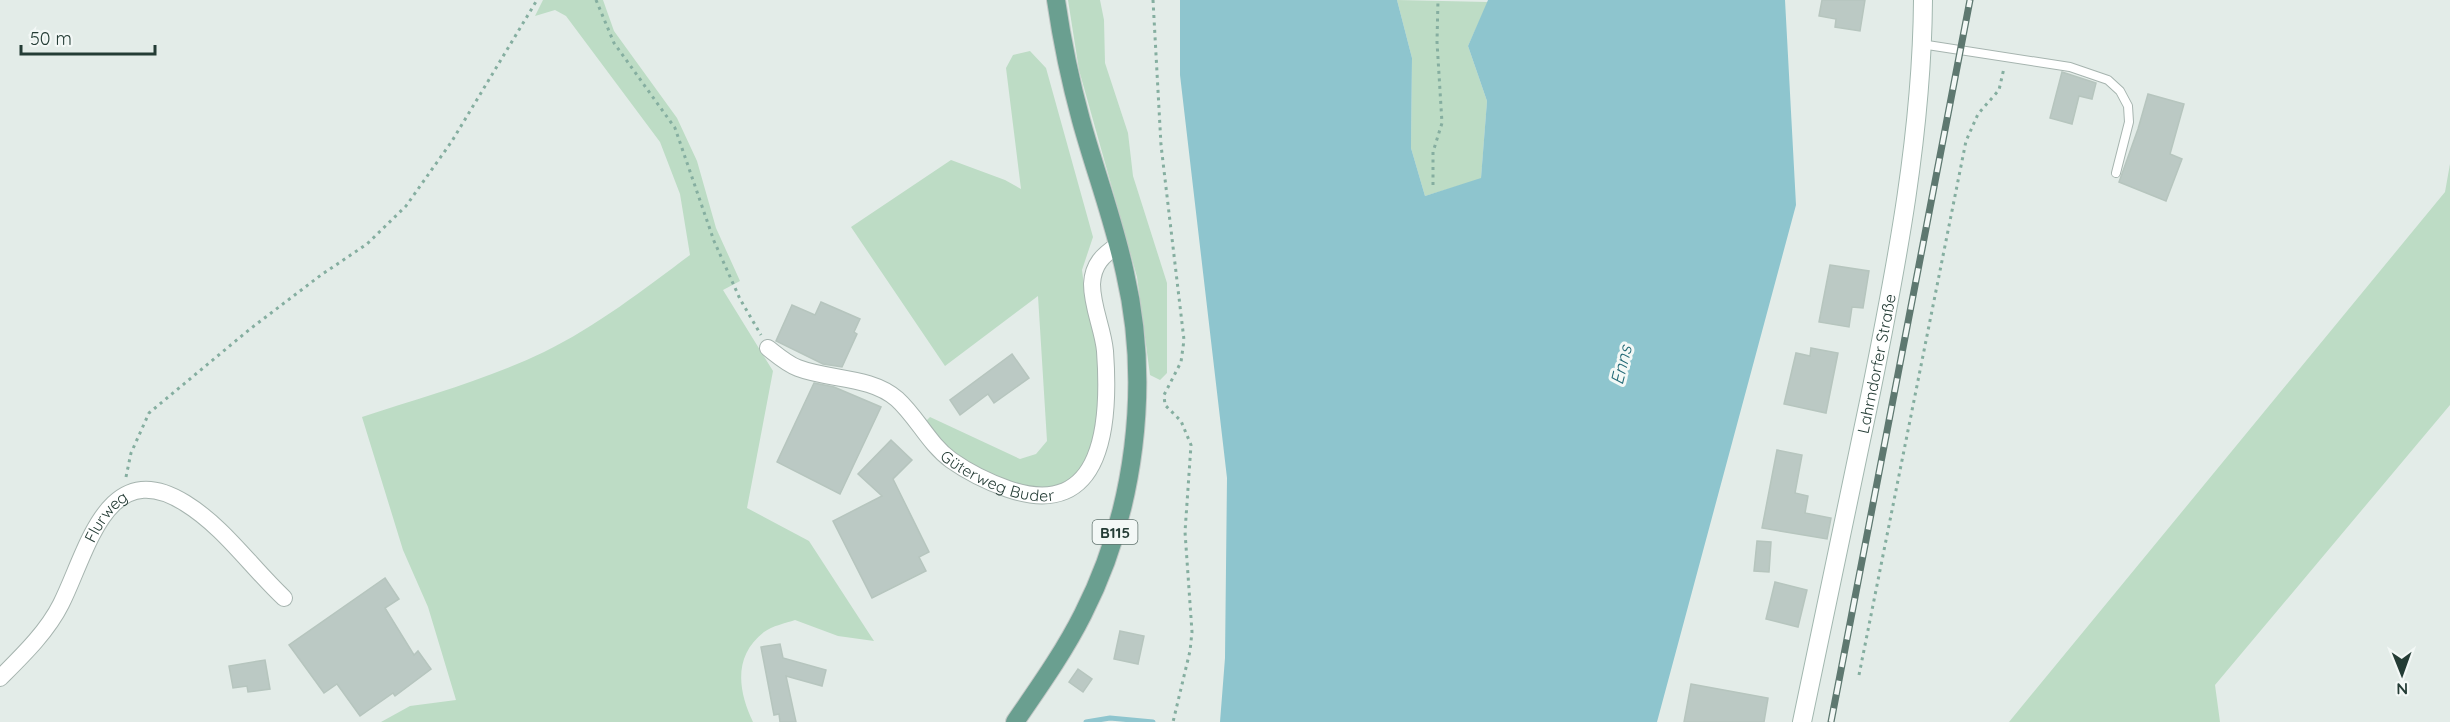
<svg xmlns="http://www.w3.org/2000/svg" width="2450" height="722" viewBox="0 0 2450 722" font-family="Quicksand,sans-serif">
<rect width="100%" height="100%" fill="#e3ece8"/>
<g fill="#bddcc5">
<path d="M543,0h60l11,31 63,87 20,43 19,67 24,53 -17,9 50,81 -26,137 62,33 65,100 -36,-5 -43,-16c-9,3 -23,6 -31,12 -31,24 -26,59 -11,90h-372l29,-16 46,-6 -28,-93 -25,-57 -41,-133c61,-20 124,-37 182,-65 53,-26 99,-62 146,-97l-10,-61 -20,-52 -94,-126 -11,-6 -20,6z"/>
<path d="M1068,0h32l4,20 1,43 23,70 5,43 34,107v90l-7,7 -10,-5 -13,-98 -58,-207z"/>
<path d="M1397,0l91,2 -20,44 19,55 -6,78 -56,17 -14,-48 1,-90z"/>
<path d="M1030,51l16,17 47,169 -11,33 4,31 9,30 5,46 -3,50 -8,29 -11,23 -38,12 -73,-24 -44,-43 7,-7 90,42 16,-5 11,-13 -9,-145 -93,70 -94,-139 100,-67 54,20 16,9 -15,-121 7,-13z"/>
<path d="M2450,164v241l-235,280 5,37h-211l436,-530z"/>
</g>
<path fill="#8ec5ce" d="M1180,0h217l15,58 -1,90 14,48 56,-18 6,-77 -19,-55 20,-46h297l11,205 -139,517h-437l5,-64 2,-180 -47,-403z"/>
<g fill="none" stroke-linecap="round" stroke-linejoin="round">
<path stroke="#8ec5ce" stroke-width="5" d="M1086,722l24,-4 43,4"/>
</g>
<g fill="#bbc9c4" stroke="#b6c5be" stroke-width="1.5">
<path d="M1822,0h43l-5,31 -25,-4 1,-8 -17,-3z"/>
<path d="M2062,72l34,11 -4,16 -13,-3 -7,28 -22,-6z"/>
<path d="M2148,94l36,10 -14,50 12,5 -16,42 -47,-19 19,-53z"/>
<path d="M1830,265l39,6 -6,37 -11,-1 -3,20 -30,-5z"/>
<path d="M821,302l39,17 -6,13 3,2 -15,33 -19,-3 -47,-23 16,-36 23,10z"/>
<path d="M1811,348l27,5 -12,60 -42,-9 12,-51 14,3z"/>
<path d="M1012,354l17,24 -35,25 -6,-9 -28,21 -10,-15z"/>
<path d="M814,383l20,4 47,20 -41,87 -63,-32z"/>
<path d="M891,440l21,20 -19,19 36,73 -10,5 7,14 -54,27 -39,-77 49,-25 -24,-22z"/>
<path d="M1777,450l25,5 -7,38 13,3 -3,17 26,5 -4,21 -65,-11z"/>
<path d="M1757,541l14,1 -2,30 -15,-1z"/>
<path d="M385,578l14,21 -14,9 29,47 4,-4 13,18 -36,27 -2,-3 -33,23 -23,-32 -13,9 -35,-48z"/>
<path d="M1775,582l32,8 -9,37 -32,-8z"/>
<path d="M1120,631l24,5 -6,28 -24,-5z"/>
<path d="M780,644l3,14 43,12 -4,16 -36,-10 10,46h-16l-1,-8 -5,1 -13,-68z"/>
<path d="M265,660l5,29 -22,3 -1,-6 -14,2 -4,-22z"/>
<path d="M1078,669l14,10 -9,13 -14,-10z"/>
<path d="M1691,684l77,14 -4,24h-80z"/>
</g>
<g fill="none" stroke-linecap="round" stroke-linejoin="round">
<g stroke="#a6b4af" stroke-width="10">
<path id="lane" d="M1921,44l149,23 38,13 12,11 8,15 1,16 -13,51"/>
</g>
<g stroke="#a6b4af" stroke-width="18">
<g id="street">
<path id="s1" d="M768,348c9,7 19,16 30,20 31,12 73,8 99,31 20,18 32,45 54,61 17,12 37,22 57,29 97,33 102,-69 97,-138 -2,-22 -13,-44 -13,-67 1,-20 11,-29 26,-39"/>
<path id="s2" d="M0,678c22,-22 47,-46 61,-74 26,-51 45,-150 124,-101 39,24 66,64 99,95"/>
</g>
</g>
<g stroke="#a2b7af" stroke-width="20">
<g id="secondary">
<path id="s3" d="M1802,722c23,-110 46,-220 69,-330 26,-129 51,-260 52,-392"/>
</g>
</g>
<g stroke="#c2c8c6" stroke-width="20">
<path id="primary" d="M1015,722c24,-35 49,-70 68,-108 52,-102 68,-229 42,-341 -11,-52 -30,-102 -44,-153 -11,-40 -19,-79 -25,-120"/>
</g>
<g stroke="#85aea0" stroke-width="3" stroke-dasharray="3 4.5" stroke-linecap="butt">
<path d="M596,0l18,43 61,85 39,113 26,58 21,36"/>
<path d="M1153,0l8,145 23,195 -3,22 -17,33 1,10 16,16 10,24 -6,87 7,100 -2,19 -17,71"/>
<path d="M1433,185v-33l9,-29 -5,-81 1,-42"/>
<path d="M126,477l5,-24 18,-40 101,-84 71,-54 46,-31 39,-38 46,-65 85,-141"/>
<path d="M1859,675l107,-534 12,-27 21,-24 5,-22"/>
</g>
<use href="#lane" stroke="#fff" stroke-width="8"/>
<use href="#street" stroke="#fff" stroke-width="16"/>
<use href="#secondary" stroke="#fff" stroke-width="18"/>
<use href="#primary" stroke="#6a9f90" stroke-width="18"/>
<g stroke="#5e7870" stroke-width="7">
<path id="rail" d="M1831,722l139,-722"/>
</g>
<use href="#rail" stroke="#f3f8f6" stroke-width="4.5" stroke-dasharray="14" stroke-linecap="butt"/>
</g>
<g text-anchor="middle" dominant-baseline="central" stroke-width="6" stroke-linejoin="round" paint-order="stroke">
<rect fill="#f3f8f6" stroke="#62746f" stroke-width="1.5" x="1092.5" y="520" width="45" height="24" rx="4.5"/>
<g font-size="15" font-weight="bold" fill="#243c35">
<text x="1115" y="532">B115</text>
</g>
<g font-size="16" fill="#243c35" stroke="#f3f8f6">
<text stroke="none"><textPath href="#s3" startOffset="366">Lahrndorfer Straße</textPath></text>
<text stroke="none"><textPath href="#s1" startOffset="273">Güterweg Buder</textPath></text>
<text stroke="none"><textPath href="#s2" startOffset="195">Flurweg</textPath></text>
</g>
<g font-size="18" font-style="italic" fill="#216875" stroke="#f3f8f6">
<text transform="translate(1621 365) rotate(-76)">Enns</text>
</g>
</g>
<g transform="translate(2402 674) rotate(179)" stroke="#f3f8f6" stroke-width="4.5" paint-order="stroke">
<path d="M0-4.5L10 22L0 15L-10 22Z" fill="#243c35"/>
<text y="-9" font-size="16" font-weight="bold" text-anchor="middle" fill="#243c35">N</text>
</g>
<path d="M21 45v9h134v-9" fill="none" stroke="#243c35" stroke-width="3"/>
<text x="30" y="45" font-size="18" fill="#243c35" stroke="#f3f8f6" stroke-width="4.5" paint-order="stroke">50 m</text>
</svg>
